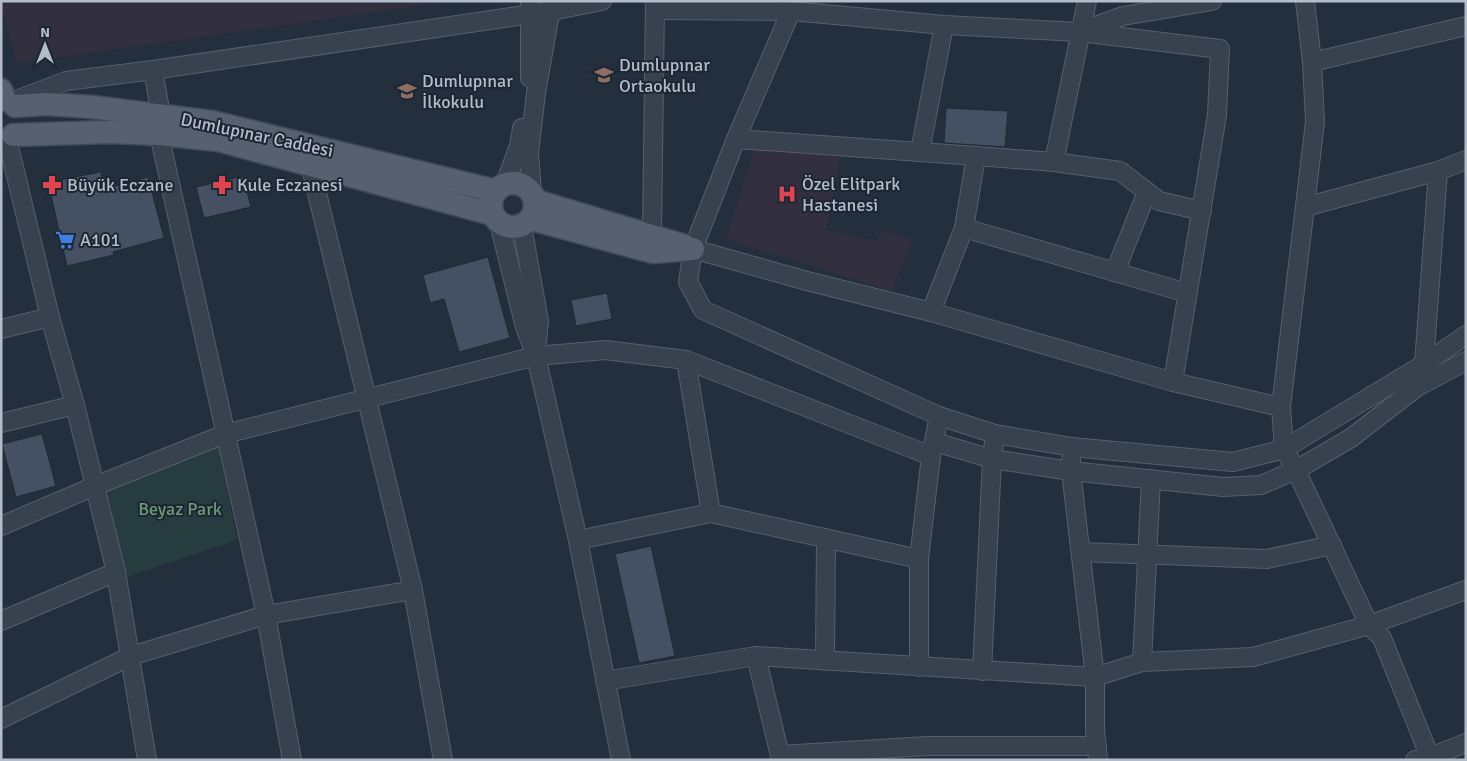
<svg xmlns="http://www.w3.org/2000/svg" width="1467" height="761" viewBox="0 0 1467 761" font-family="Signika,sans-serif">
<rect width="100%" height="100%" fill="#242f3e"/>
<g fill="#32303f">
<path d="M1,1h451l-434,62 -17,-55z"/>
<path d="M754,150l86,7 -14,73 51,11 4,-11 31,10 -21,51 -165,-52z"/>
</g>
<path fill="#263c3f" d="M218,442l19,98 -113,38 -17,-91z"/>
<g fill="#455162" stroke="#1f2835">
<path d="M946,108l62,3 -3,36 -61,-4z"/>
<path d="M101,172l3,17 44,-12 16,61 -51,14 1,3 -47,11 -19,-84z"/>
<path d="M243,176l8,31 -47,11 -8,-31z"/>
<path d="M488,257l22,81 -51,14 -15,-53 -14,4 -7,-28z"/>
<path d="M607,293l5,26 -36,7 -5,-26z"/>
<path d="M42,434l14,52 -40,11 -14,-53z"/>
<path d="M651,546l24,110 -36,7 -24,-109z"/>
</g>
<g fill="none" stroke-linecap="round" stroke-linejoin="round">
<g stroke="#565f6c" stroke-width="20">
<g id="minor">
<path d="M530,2v76"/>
<path d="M656,10l135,1 153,14 136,7 140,17 -3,66 -44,267"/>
<path d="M791,11l-55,128 -43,110 -5,33 15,28 236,106 56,18 77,13 161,15 51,-13 140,-85 42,-29"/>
<path d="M1082,31l41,-15 89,-15"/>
<path d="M1312,62l154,-36"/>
<path d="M153,70l8,45 -2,19 107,481 26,145"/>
<path d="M11,102l55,-21 87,-11 398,-59 51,-10"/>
<path d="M7,138l43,179 25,88 41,167 31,188"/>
<path d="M736,139l240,17 78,6 66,9 39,30 43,10"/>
<path d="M920,152l24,-127"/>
<path d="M1054,162l33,-161"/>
<path d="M310,164l103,426 30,170"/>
<path d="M505,184l14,-38 3,-18"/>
<path d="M532,192l-3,-39 7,-60 16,-91"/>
<path d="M1305,207l133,-36 28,-11"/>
<path d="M499,223l26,104 11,29 42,184 43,220"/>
<path d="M522,226l17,95 -3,30"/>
<path d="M964,228l223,65"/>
<path d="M652,235l3,-234"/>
<path d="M693,249l114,32 124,31 242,70 108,25 3,42 12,21 73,155 13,13 49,122"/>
<path d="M1115,272l32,-80"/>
<path d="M931,312l33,-84 12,-72"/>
<path d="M1,329l49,-12"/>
<path d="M686,360l25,153"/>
<path d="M1424,364l14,-193"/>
<path d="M1281,407l34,-285 -3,-60 -7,-61"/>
<path d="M1,423l74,-18"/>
<path d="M935,442l57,17 79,12 152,16 38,-2 35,-15 55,-32 66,-51 49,-26"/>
<path d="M1071,460v11l24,206v54l3,29"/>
<path d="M1,526l94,-40 130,-52 311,-78 69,-6 81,10 245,96"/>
<path d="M578,540l133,-27 208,46"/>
<path d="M1081,552l186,7 65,-14"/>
<path d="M1,621l115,-49"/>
<path d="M756,656l25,104"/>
<path d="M825,661l1,-123"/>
<path d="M1142,662l9,-183"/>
<path d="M919,667v-108l12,-103 8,-40"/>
<path d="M982,671l10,-212 3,-25"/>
<path d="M605,681l151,-25 339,21 47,-15 111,-5 116,-32 97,-35"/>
<path d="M1,719l130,-63 135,-41 147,-25"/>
<path d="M780,755l148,-9h169"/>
<path d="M1415,760l15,-3 36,-14"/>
</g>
</g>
<g stroke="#414a57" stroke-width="25">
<g id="major">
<path d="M1,90l4,10"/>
<path d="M15,106l31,-2 46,3 120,15 284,69"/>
<path d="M13,135l97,-3 49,2 59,6 274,74"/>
<circle cx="513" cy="205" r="22"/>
<path d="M536,201l149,45"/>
<path d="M531,219l122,33 40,-3"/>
</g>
</g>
<use href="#minor" stroke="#38414e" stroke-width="18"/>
<use href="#major" stroke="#56606e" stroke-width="22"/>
</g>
<defs>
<g id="school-bare" transform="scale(1.5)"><path d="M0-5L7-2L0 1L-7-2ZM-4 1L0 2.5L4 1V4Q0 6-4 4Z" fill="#8d6e63" stroke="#1d2633" stroke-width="2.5" paint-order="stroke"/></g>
<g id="pharmacy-bare" transform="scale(1.5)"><path d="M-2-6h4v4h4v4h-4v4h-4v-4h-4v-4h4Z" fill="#e0444e" stroke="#1d2633" stroke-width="2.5" paint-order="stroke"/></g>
<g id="hospital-bare" transform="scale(1.5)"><path d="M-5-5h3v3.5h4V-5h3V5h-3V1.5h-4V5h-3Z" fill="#e0444e" stroke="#1d2633" stroke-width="2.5" paint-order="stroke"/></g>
<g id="supermarket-bare" transform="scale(1.5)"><path d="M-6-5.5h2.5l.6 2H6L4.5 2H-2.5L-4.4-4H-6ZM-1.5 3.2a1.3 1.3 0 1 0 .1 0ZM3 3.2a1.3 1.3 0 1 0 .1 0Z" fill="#3f7fe0" stroke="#1d2633" stroke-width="2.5" paint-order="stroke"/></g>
</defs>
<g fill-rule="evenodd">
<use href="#school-bare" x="604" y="75"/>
<use href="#school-bare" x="407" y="91"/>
<use href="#pharmacy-bare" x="52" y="185"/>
<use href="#pharmacy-bare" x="222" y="185"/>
<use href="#hospital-bare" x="787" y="194"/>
<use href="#supermarket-bare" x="65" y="240"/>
</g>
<g text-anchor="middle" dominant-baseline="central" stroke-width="4" stroke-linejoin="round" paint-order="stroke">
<g font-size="18" fill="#b4bcc9" stroke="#1d2633" text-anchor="start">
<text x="619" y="65">Dumlupınar<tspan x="619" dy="21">Ortaokulu</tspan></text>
<text x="422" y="81">Dumlupınar<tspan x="422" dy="21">İlkokulu</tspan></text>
<text x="802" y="184">Özel Elitpark<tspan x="802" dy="21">Hastanesi</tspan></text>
<text x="67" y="185">Büyük Eczane</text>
<text x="237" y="185">Kule Eczanesi</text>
<text x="80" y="240">A101</text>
</g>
<g font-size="18" fill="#b4bcc9" stroke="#1d2633">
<text transform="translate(257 135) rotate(12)">Dumlupınar Caddesi</text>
</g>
<g font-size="18" fill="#6b9a76" stroke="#1d2633">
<text x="180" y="509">Beyaz Park</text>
</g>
</g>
<rect width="1467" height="761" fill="none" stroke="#b4bcc9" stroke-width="5"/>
<g transform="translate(45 45)" stroke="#1d2633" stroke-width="4" paint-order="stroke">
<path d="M0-4L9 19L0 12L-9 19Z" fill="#b4bcc9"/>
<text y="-8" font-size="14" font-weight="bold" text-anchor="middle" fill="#b4bcc9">N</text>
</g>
</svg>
